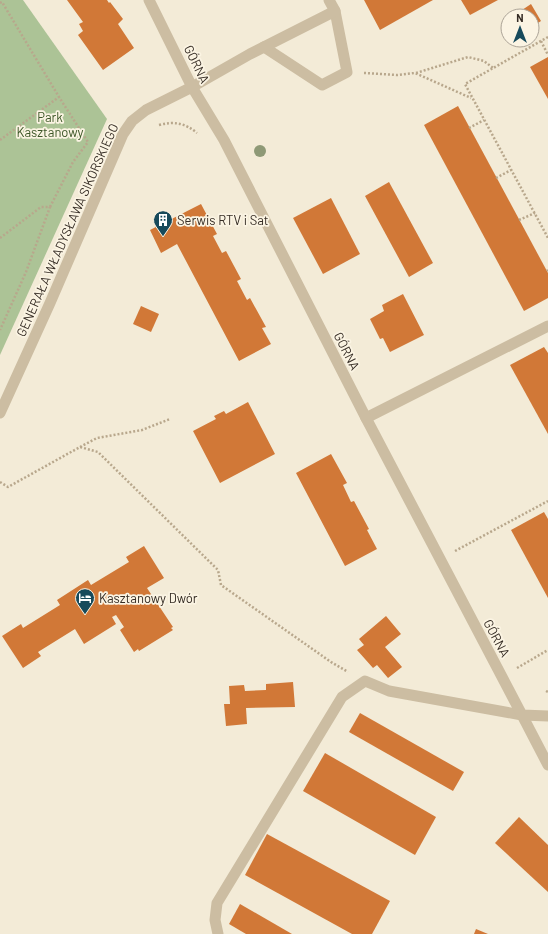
<svg xmlns="http://www.w3.org/2000/svg" width="548" height="934" viewBox="0 0 548 934" font-family="Barlow,sans-serif">
<rect width="100%" height="100%" fill="#f3ebd7"/>
<path fill="#acc396" d="M0,0h23l84,119 -107,236z"/>
<g fill="#d17837">
<path d="M67,0h40l2,3 1,-1 13,17 -5,5 16,24 -31,22 -25,-35 5,-4 -4,-7 4,-2z"/>
<path d="M364,0h69l-53,30z"/>
<path d="M461,0h37l-28,15z"/>
<path d="M531,4l10,17 -9,6v-11h-19z"/>
<path d="M548,57v42l-18,-32z"/>
<path d="M458,106l90,167v25l-24,13 -100,-186z"/>
<path d="M389,182l44,81 -24,14 -44,-81z"/>
<path d="M331,198l29,56 -37,20 -30,-56z"/>
<path d="M201,204l16,30 -4,2 9,17 4,-2 15,28 -4,2 10,19 3,-2 16,29 -4,1 9,16 -32,17 -62,-117 -16,9 -11,-23z"/>
<path d="M403,294l21,41 -34,17 -7,-14 -3,1 -10,-20 14,-8 -2,-6z"/>
<path d="M141,306l18,8 -8,18 -18,-8z"/>
<path d="M544,347l4,6v81l-38,-69z"/>
<path d="M248,402l27,52 -55,29 -27,-52 23,-12 -2,-3 10,-5 2,3z"/>
<path d="M331,454l16,29 -4,2 8,17 3,-1 15,28 -2,1 10,19 -32,17 -49,-93z"/>
<path d="M544,512l4,7v79l-37,-68z"/>
<path d="M144,546l20,32 -17,10 26,39 -2,1 2,2 -34,21 -1,-2 -4,3 -14,-22 4,-3 -8,-12 -4,2 4,7 -32,20 -9,-15 -37,23 3,4 -18,12 -21,-32 19,-12 2,4 37,-23 -3,-5 31,-20 3,5 38,-23 -3,-5z"/>
<path d="M386,616l15,18 -16,13 17,20 -14,11 -11,-13 -4,3 -16,-18 7,-5 -5,-6z"/>
<path d="M293,682l2,25 -49,1 1,16 -21,2 -2,-22h6l-1,-18 15,-1 1,6 21,-1v-6z"/>
<path d="M360,713l104,59 -11,19 -104,-59z"/>
<path d="M325,753l111,64 -21,38 -112,-64z"/>
<path d="M519,817l29,28v47l-53,-49z"/>
<path d="M267,834l123,67 -18,33h-20l-107,-59z"/>
<path d="M240,904l52,30h-46l-17,-10z"/>
<path d="M476,929l12,5h-14z"/>
</g>
<g fill="none" stroke-linecap="round" stroke-linejoin="round">
<g stroke="#b8a78c" stroke-width="2.5" stroke-dasharray="2 2" stroke-linecap="butt">
<path d="M0,3l2,-1 57,95"/>
<path d="M548,37l-83,47 83,154"/>
<path d="M541,41l7,14"/>
<path d="M364,73l33,2 18,-2 56,25"/>
<path d="M416,73l52,-16 16,4 9,7"/>
<path d="M159,125c15,-4 26,-2 38,8"/>
<path d="M469,128l15,-8"/>
<path d="M0,140l59,-43 29,45 -15,20 -23,45"/>
<path d="M496,178l15,-8"/>
<path d="M519,220l16,-7"/>
<path d="M0,238l41,-31h9l-24,65 -26,58"/>
<path d="M547,271l1,-1"/>
<path d="M80,447l17,-9 45,-8 28,-11"/>
<path d="M0,482l8,5 72,-40 18,5 120,118 3,15 110,77 17,10"/>
<path d="M455,551l93,-50"/>
<path d="M517,668l31,-18"/>
<path d="M546,691l2,1"/>
</g>
<g stroke="#ccbda2" stroke-width="11">
<path d="M264,47l58,38 25,-13 -12,-61"/>
<path d="M192,87l58,-33 85,-43 -6,-11"/>
<path d="M218,934l-3,-14 2,-17 125,-206 23,-16 24,10 133,24"/>
</g>
<g stroke="#ccbda2" stroke-width="11">
<path d="M0,413l50,-110 73,-169 9,-13 14,-11 46,-23"/>
<path d="M366,418l182,-92"/>
<path d="M522,715l26,50"/>
</g>
<path stroke="#ccbda2" stroke-width="11" d="M149,0l43,87 32,53 142,278 156,297 26,1"/>
</g>
<circle fill="#8e9976" cx="260" cy="151" r="6"/>
<defs>
<g id="building-pin" transform="scale(1)"><path d="M0 17L-7.5 6A9.5 9.5 0 1 1 7.5 6Z" fill="#174a5b" stroke="#fbf4e3"/><path d="M-4-6H4V6H1V3H-1V6H-4ZM-2.5-4.3h1.7v1.8h-1.7ZM.8-4.3h1.7v1.8H.8ZM-2.5-1h1.7V.8h-1.7ZM.8-1h1.7V.8H.8Z" fill="#fff"/></g>
<g id="hotel-pin" transform="scale(1)"><path d="M0 17L-7.5 6A9.5 9.5 0 1 1 7.5 6Z" fill="#174a5b" stroke="#fbf4e3"/><path d="M-6-4.5h1.5V1H6V5H4.5V3h-9V5H-6ZM-4 0a1.8 1.8 0 1 1 3.6 0ZM.5 0V-2.5h3Q6-2.5 6 0Z" fill="#fff"/></g>
</defs>
<g fill-rule="evenodd">
<use href="#building-pin" x="163" y="220"/>
<use href="#hotel-pin" x="85" y="598"/>
</g>
<g text-anchor="middle" dominant-baseline="central" stroke-width="3.5" stroke-linejoin="round" paint-order="stroke">
<g font-size="13" fill="#362d25" stroke="#fbf4e3">
<text transform="translate(197 64) rotate(64)">GÓRNA</text>
<text transform="translate(67 230) rotate(-66)">GENERAŁA WŁADYSŁAWA SIKORSKIEGO</text>
<text transform="translate(347 351) rotate(63)">GÓRNA</text>
<text transform="translate(497 638) rotate(62)">GÓRNA</text>
</g>
<g font-size="13" fill="#3c5627" stroke="#fbf4e3">
<text x="50" y="117">Park<tspan x="50" dy="15">Kasztanowy</tspan></text>
</g>
<g font-size="13" fill="#362d25" stroke="#fbf4e3" text-anchor="start">
<text x="177" y="220">Serwis RTV i Sat</text>
<text x="99" y="598">Kasztanowy Dwór</text>
</g>
</g>
<g transform="translate(520 28)"><circle r="19" fill="#fbf4e3" stroke="#aca497"/>
<path d="M0-3L7 15L0 10L-7 15Z" fill="#174a5b"/>
<text y="-6" font-size="11" font-weight="bold" text-anchor="middle" fill="#362d25">N</text>
</g>
</svg>
